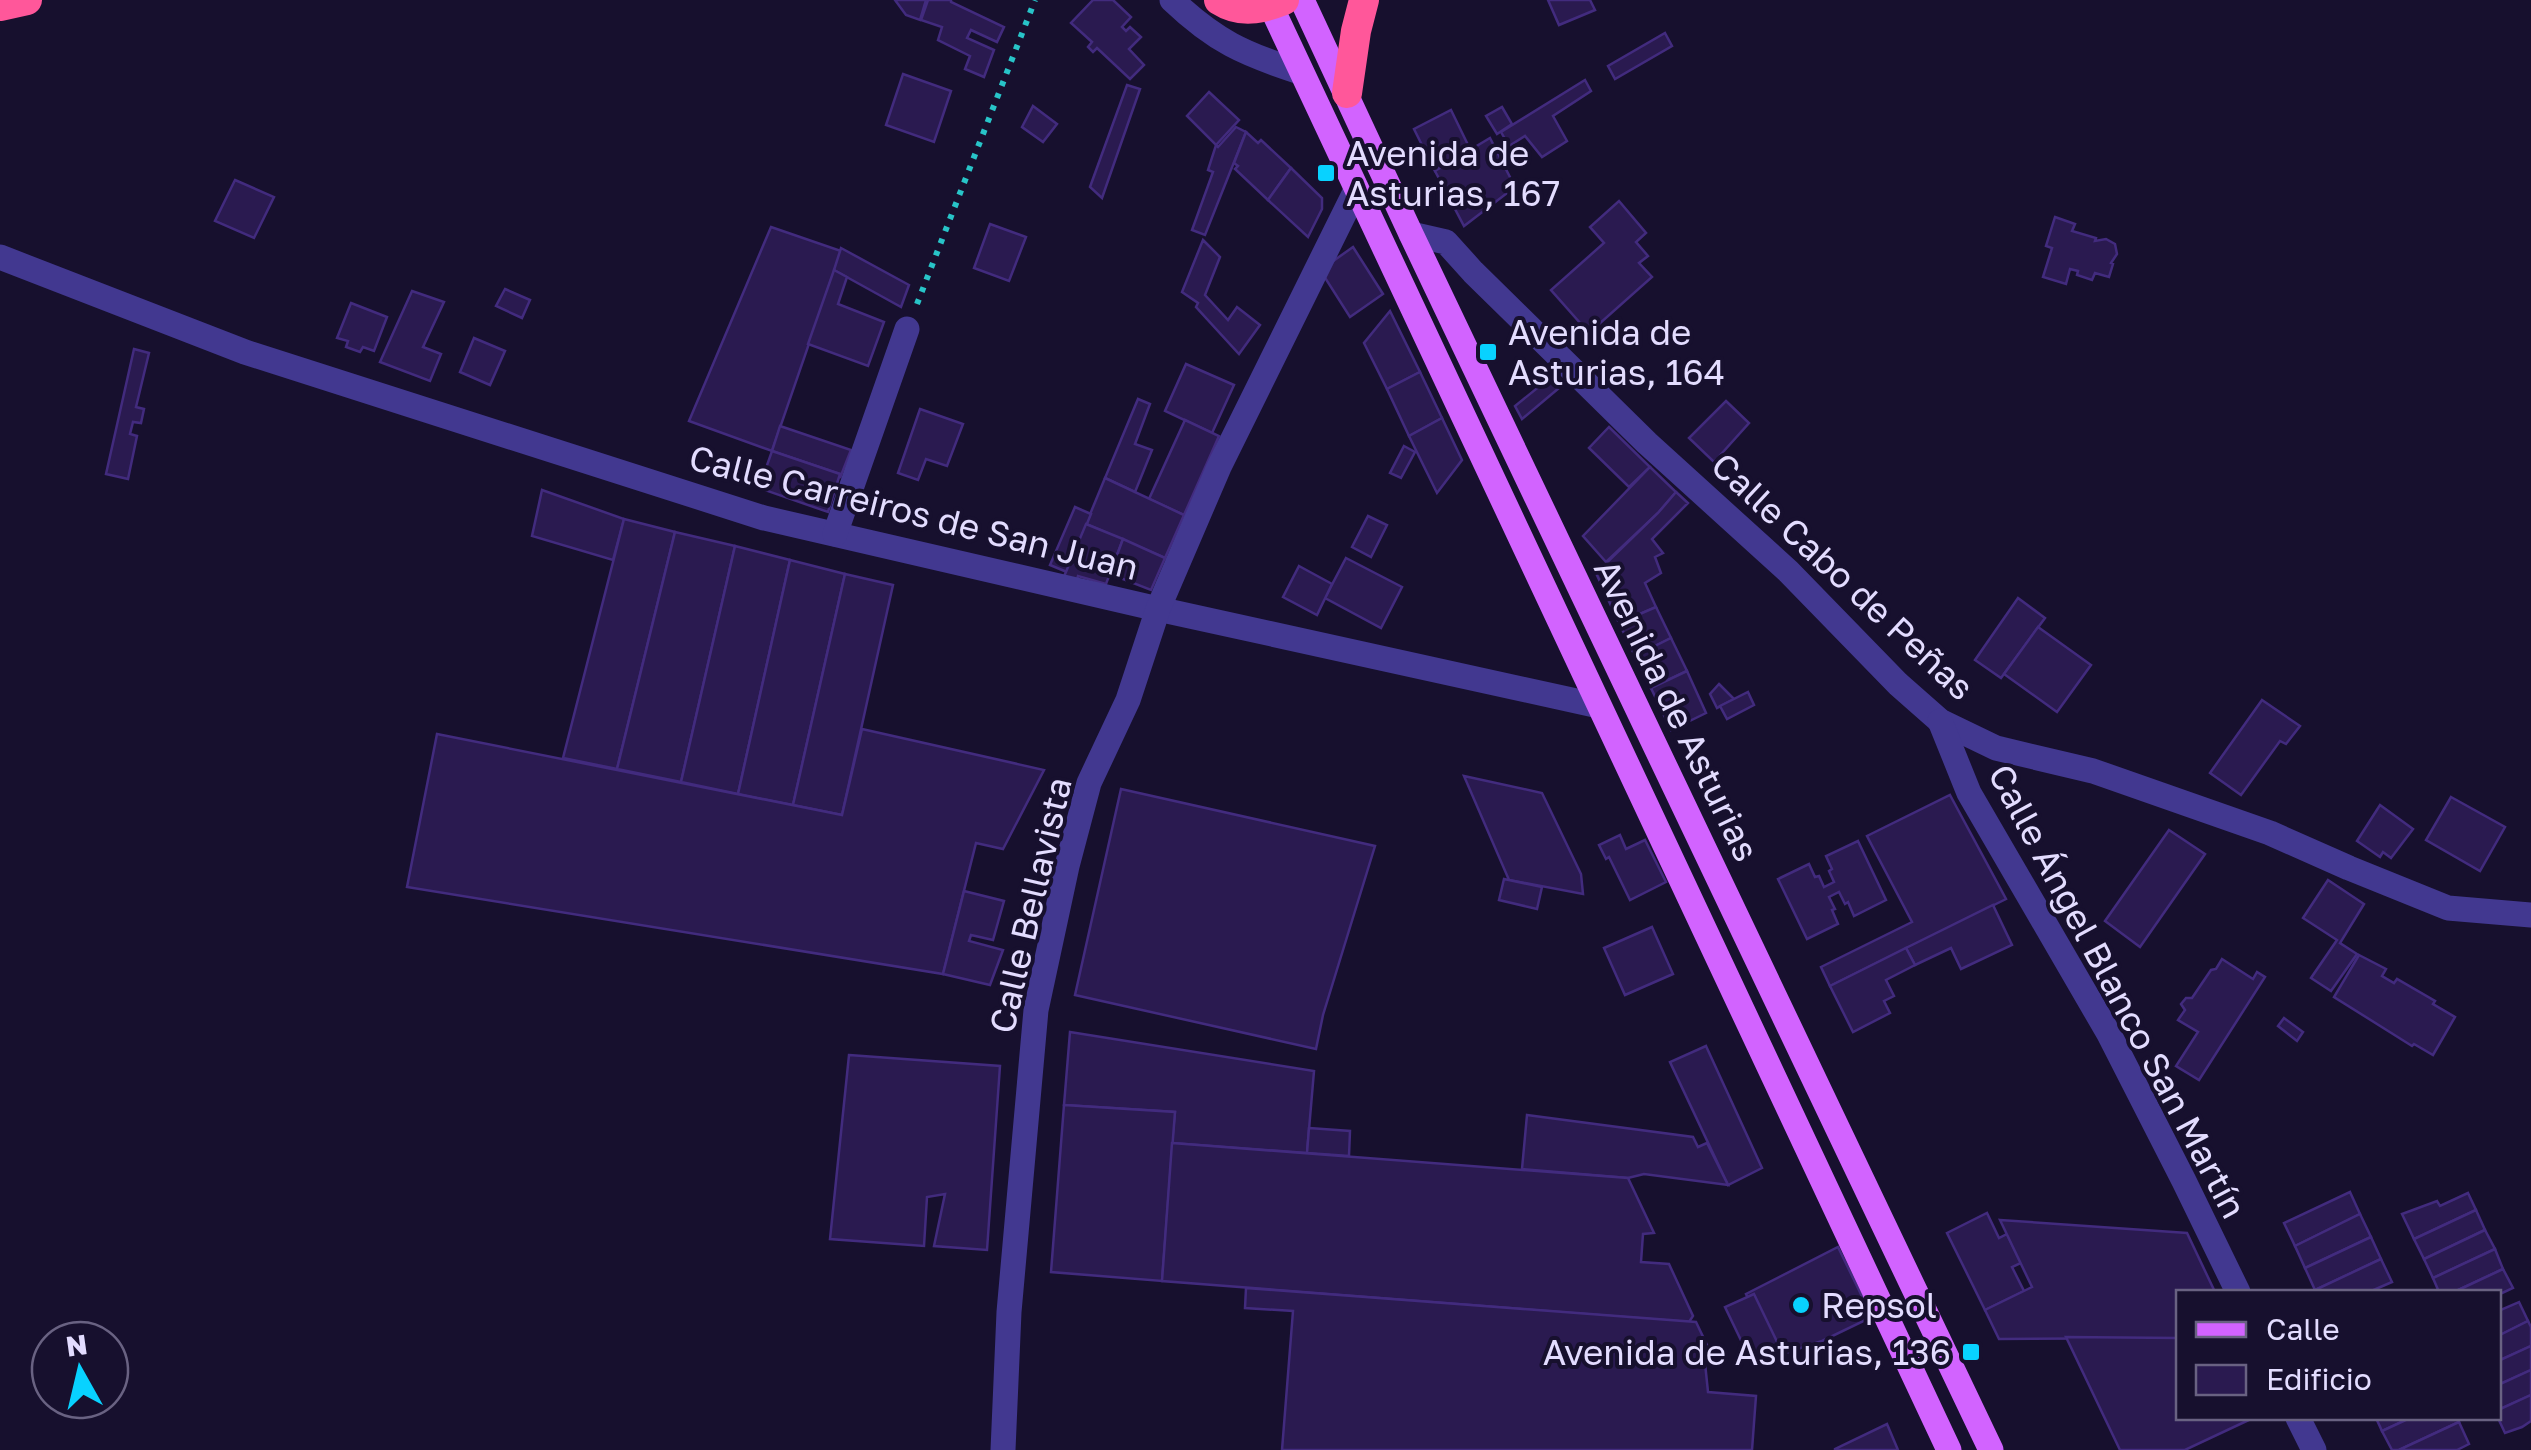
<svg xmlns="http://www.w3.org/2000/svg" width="2531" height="1450" viewBox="0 0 2531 1450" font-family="'Golos Text',sans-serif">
<rect width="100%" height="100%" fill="#17102e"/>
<g fill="#2a1a50" stroke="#422b7e" stroke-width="2.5">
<path d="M895,0h31l-6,20 -14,-5z"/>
<path d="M928,0h23v2l53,25 -7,15 -26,-12 -4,8 27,12 -10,27 -19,-8 5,-13 -32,-16 4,-13 -21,-7z"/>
<path d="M1093,0h20l18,17 -9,10 4,4 4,-4 11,10 -12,12 15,16 -14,14 -33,-31 -4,4 -5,-5 4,-5 -21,-19z"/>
<path d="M1548,0h42l5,10 -36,15z"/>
<path d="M1665,33l7,13 -57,33 -7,-13z"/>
<path d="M903,74l48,17 -17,51 -48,-17z"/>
<path d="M1585,80l6,11 -38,25 14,25 -25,16 -17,-21 -16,10 -8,-14z"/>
<path d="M1127,85l13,4 -38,109 -12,-11z"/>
<path d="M1209,92l30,28 -23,25 -29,-29z"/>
<path d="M1033,106l24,18 -14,18 -21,-15z"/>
<path d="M1502,107l10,17 -15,10 -11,-18z"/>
<path d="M1451,110l19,39 -35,22 -21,-42z"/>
<path d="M1236,127l10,5 -41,103 -13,-5 21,-58 -5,-2 8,-25 2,2z"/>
<path d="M1246,132l12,11 3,-3 30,28 -23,32 -33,-31 3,-3 -4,-3z"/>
<path d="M1490,138l25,49 -51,39 -29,-55z"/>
<path d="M1291,168l31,30v11l-14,28 -40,-37z"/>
<path d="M235,180l39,17 -20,41 -39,-17z"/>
<path d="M1619,201l27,32 -10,9 12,14 -9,7 13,14 -63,56 -38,-43 53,-47 -14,-16z"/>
<path d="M2055,217l20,7 -3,7 24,7 -1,3 11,-2 9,5 2,10 -6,9 2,1 -4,13 -14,-4 -3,7 -15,-5 1,-4 -8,-2 -4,15 -23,-7 9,-29 -6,-2z"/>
<path d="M990,224l36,13 -17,44 -35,-13z"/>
<path d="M771,227l70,24 -69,200 -83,-30z"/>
<path d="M1203,240l17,17 -15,38 23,25 9,-13 23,18 -21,29 -43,-47 2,-4 -16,-11z"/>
<path d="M1353,247l30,47 -33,23 -28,-44v-4z"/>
<path d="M841,248l68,37 -8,22 -67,-37z"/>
<path d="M834,270l13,7 -9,27 46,18 -16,44 -60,-22z"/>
<path d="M505,289l25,11 -8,18 -26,-12z"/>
<path d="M412,291l32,11 -21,45 18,7 -11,27 -50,-19z"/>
<path d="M351,303l36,14 -13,34 -11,-4 -3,5 -14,-5 2,-6 -11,-3z"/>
<path d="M1390,311l30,61 -33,17 -23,-46z"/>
<path d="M474,338l31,13 -15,34 -30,-13z"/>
<path d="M134,349l15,4 -13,54 8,2 -3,14 -8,-1 -3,12 7,2 -9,43 -22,-5z"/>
<path d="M1186,364l48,21 -22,48 -47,-22z"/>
<path d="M1420,372l22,46 -33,18 -22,-47z"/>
<path d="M1551,377l8,11 -37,31 -7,-13z"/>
<path d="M1138,399l12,5 -15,40 17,6 -17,42 -30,-14z"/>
<path d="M1726,401l23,22 -35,39 -25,-24z"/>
<path d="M920,409l43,15 -16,42 -21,-7 -8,21 -20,-7z"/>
<path d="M1442,418l20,42 -25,33 -28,-57z"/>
<path d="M1185,420l34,16 -35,79 -35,-16z"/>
<path d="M780,426l71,24 -11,28v-4l-68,-23z"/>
<path d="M1609,427l41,40 -21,20 -40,-39z"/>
<path d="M1404,446l11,6 -14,26 -11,-5z"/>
<path d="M772,451l68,23 -12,38 -69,-24z"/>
<path d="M1650,467l26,25 -18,21 -52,49 -23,-26z"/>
<path d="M1105,478l79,37 -19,43 -79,-34z"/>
<path d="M542,490l82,29 -11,41 -81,-24z"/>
<path d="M1676,492l12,11 -36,36 11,14 -8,4 6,16 -16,10 11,24 -37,16 -23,-50 62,-60z"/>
<path d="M1075,507l16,7 -24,58 -17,-7z"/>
<path d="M1368,516l19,9 -16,32 -19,-10z"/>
<path d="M624,519l51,13 -58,237 -54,-11z"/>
<path d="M1086,524l37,15 -17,45 -28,-8 -2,7 -13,-4z"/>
<path d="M675,532l60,14 -54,236 -64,-13z"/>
<path d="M1123,539l42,19 -14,32 -41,-16z"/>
<path d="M735,546l55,14 -52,234 -57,-12z"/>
<path d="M1346,558l56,29 -21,41 -56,-30z"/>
<path d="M790,560l55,14 -52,231 -55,-11z"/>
<path d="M1299,566l33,18 -15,31 -34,-18z"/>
<path d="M845,574l48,11 -51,230 -49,-10z"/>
<path d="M2018,598l27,20 -44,60 -26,-18z"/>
<path d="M1656,607l15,31 -36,18 -16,-33z"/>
<path d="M2038,627l53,38 -34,47 -53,-38z"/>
<path d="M1671,638l16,33 -36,17 -16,-32z"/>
<path d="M1687,671l19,42 -35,17 -20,-42z"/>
<path d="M1719,684l15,15 -17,9 -7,-14z"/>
<path d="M1748,692l6,13 -27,14 -7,-13z"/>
<path d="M2262,700l38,26 -14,18 -6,-3 -39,54 -31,-22z"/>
<path d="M862,729l182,41 -41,79 -27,-6 -33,131 -536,-87 30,-153 405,81z"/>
<path d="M1464,776l78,17 39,81 2,20 -74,-14z"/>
<path d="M1121,789l254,57 -52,169 -7,34 -241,-54z"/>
<path d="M1950,795l56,104 -176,87 -9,-19 91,-45 -45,-86z"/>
<path d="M2451,797l54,30 -25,44 -54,-31z"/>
<path d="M2380,805l33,24 -22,29 -8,-6 -3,5 -23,-16z"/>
<path d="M2169,830l36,24 -65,93 -35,-26z"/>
<path d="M1620,835l6,14 19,-9 21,42 -36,18 -21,-43 -3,2 -7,-14z"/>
<path d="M1858,841l28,59 -32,16 -6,-14 -3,2 -6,-12 -10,5 6,12 -3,1 6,14 -31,15 -29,-60 31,-15 6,13 4,-1 5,11 10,-5 -5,-11 3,-2 -6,-13z"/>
<path d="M1504,879l38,8 -5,22 -38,-9z"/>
<path d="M2328,880l36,24 -24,39 17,11 -26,37 -20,-13 26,-38 -34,-22z"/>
<path d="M964,891l40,10 -11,39 -22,-5 -2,6 34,9 -13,35 -47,-11z"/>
<path d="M1993,905l19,40 -51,24 -10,-21 -36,17 -9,-17z"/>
<path d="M1652,927l21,47 -48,21 -21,-47z"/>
<path d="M1906,948l9,17 -29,15 8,16 -10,5 6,12 -37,19 -23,-46z"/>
<path d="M2359,955l27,14 -4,7 12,7 3,-4 38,22 -2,3 22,13 -22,38 -19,-11 -2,2 -78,-49z"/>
<path d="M2222,959l31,20 4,-7 8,5 -66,103 -23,-14 22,-34 -20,-12 7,-10 -4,-6 5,-6h6l19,-28 5,-1z"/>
<path d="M2284,1018l19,14 -6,9 -19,-15z"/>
<path d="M1070,1032l244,39 -7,82 -135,-10 3,-31 -111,-7z"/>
<path d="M1706,1046l56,122 -34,17 -58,-123z"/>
<path d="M849,1055l151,11 -13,184 -53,-4 11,-52 -18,3 -3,49 -94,-7z"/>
<path d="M1064,1105l111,7 -13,169 -111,-9z"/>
<path d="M1527,1115l166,22 5,10 9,-4 21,42 -84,-11 -16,4 -106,-9z"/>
<path d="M1309,1128l41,3 -1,25 -42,-3z"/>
<path d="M1172,1143l456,35 26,55 -11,1 -2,28 28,2 24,52 -4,6 -527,-41z"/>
<path d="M2350,1192l10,22 -65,32 -11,-23z"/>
<path d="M2468,1193l8,17 -62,29 -12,-25 35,-13 3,5z"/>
<path d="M2476,1210l9,20 -61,29 -10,-20z"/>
<path d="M1987,1213l12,25 8,-4 14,29 -9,4 12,24 -39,19 -38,-77z"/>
<path d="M2360,1214l11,23 -66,31 -10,-22z"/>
<path d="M2000,1220l187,13 28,59h-37v46l-179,1 -14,-29 47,-23z"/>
<path d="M2485,1230l10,19 -62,29 -9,-19z"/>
<path d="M2371,1237l10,22 -66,31 -10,-22z"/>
<path d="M1838,1247l34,70 -50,24 -46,15 -30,-62z"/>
<path d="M2495,1249l8,20 -49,23h-15l-6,-14z"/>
<path d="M2381,1259l11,23 -23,10h-53l-1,-2z"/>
<path d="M2503,1269l10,19 -15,7v-3h-44z"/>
<path d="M1246,1288l450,34 19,40 -10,1 3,29 48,4 -4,54h-470l11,-139 -48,-3z"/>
<path d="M1754,1294l26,54 -29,13 -26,-54z"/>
<path d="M2519,1302l9,19 -30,15v-25z"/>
<path d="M2528,1321l3,6v19l-33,15v-25z"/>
<path d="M2066,1337l112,1v80h75l-68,32h-65z"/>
<path d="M2531,1346v24l-33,15v-24z"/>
<path d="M2531,1370v25l-33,15v-25z"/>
<path d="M2531,1395v26l-9,6 -17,6 -7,-15v-8z"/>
<path d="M2376,1418h34l-28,13z"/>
<path d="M2410,1418h47l2,4 -60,28h-7l-10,-19z"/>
<path d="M2459,1422l10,22 -12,6h-58z"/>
<path d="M1887,1424l11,26h-63v-1z"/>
</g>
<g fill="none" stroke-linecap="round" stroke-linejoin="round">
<path stroke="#28c4c8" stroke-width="6" stroke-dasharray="5 8" stroke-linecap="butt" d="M917,304l118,-304"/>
<g stroke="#423890" stroke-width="25">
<path d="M1172,0c43,41 72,54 128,72"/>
<path d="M1411,234l35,8 27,30 174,171 141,128 110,113 42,37 56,27 97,23 177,62 79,35 99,40 83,7"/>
<path d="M0,257l245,95 519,166 394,91 441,97"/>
<path d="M835,534l72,-205"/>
<path d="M1940,721l29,72 140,241 75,147 54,111"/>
<path d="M2298,1418l16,32"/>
<path d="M1003,1450l6,-138 27,-302 31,-144 22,-83 39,-83 30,-91 61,-142 137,-277"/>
</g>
<g stroke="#d263ff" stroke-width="25">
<path d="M1268,0l681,1450"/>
<path d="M1302,0l109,234 580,1216"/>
</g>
<g stroke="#ff579a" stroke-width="30">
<path d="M1219,0c22,14 42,9 65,0"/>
<path d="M0,6l27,-6"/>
<path d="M1347,93l9,-62 8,-31"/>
</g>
</g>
<g fill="#08d2ff" stroke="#17102e" stroke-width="4">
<rect x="1316" y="163" width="20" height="20" rx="5"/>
<rect x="1478" y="342" width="20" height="20" rx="5"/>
<circle cx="1801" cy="1305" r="10"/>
<rect x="1961" y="1342" width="20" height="20" rx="5"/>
</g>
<g text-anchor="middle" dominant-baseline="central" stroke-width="8" stroke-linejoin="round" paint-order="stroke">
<g font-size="35" fill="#e3dcff" stroke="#17102e" text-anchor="start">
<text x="1346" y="153">Avenida de<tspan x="1346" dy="40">Asturias, 167</tspan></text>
<text x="1508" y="332">Avenida de<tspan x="1508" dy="40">Asturias, 164</tspan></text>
<text x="1821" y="1305">Repsol</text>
<text x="1951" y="1352" text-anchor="end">Avenida de Asturias, 136</text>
</g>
<g font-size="35" fill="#e3dcff" stroke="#17102e">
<text transform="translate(914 512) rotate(14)">Calle Carreiros de San Juan</text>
<text transform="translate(1843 576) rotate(43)">Calle Cabo de Peñas</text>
<text transform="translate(1677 710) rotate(64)">Avenida de Asturias</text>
<text transform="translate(1030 905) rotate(-77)">Calle Bellavista</text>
<text transform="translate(2118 991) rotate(62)">Calle Ángel Blanco San Martín</text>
</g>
</g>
<rect x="2176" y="1290" width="325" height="130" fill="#17102e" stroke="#696282" stroke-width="2.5"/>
<rect x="2196" y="1322" width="50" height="15" fill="#d263ff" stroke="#696282" stroke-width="2.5"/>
<text x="2266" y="1340" font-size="30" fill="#e3dcff">Calle</text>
<rect x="2196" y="1365" width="50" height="30" fill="#2a1a50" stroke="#696282" stroke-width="2.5"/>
<text x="2266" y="1390" font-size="30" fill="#e3dcff">Edificio</text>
<g transform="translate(80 1370) rotate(352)"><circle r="48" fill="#17102e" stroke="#696282" stroke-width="2.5"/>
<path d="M0-8L18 38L0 25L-18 38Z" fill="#08d2ff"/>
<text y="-15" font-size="28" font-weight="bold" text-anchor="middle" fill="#e3dcff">N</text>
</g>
</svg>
